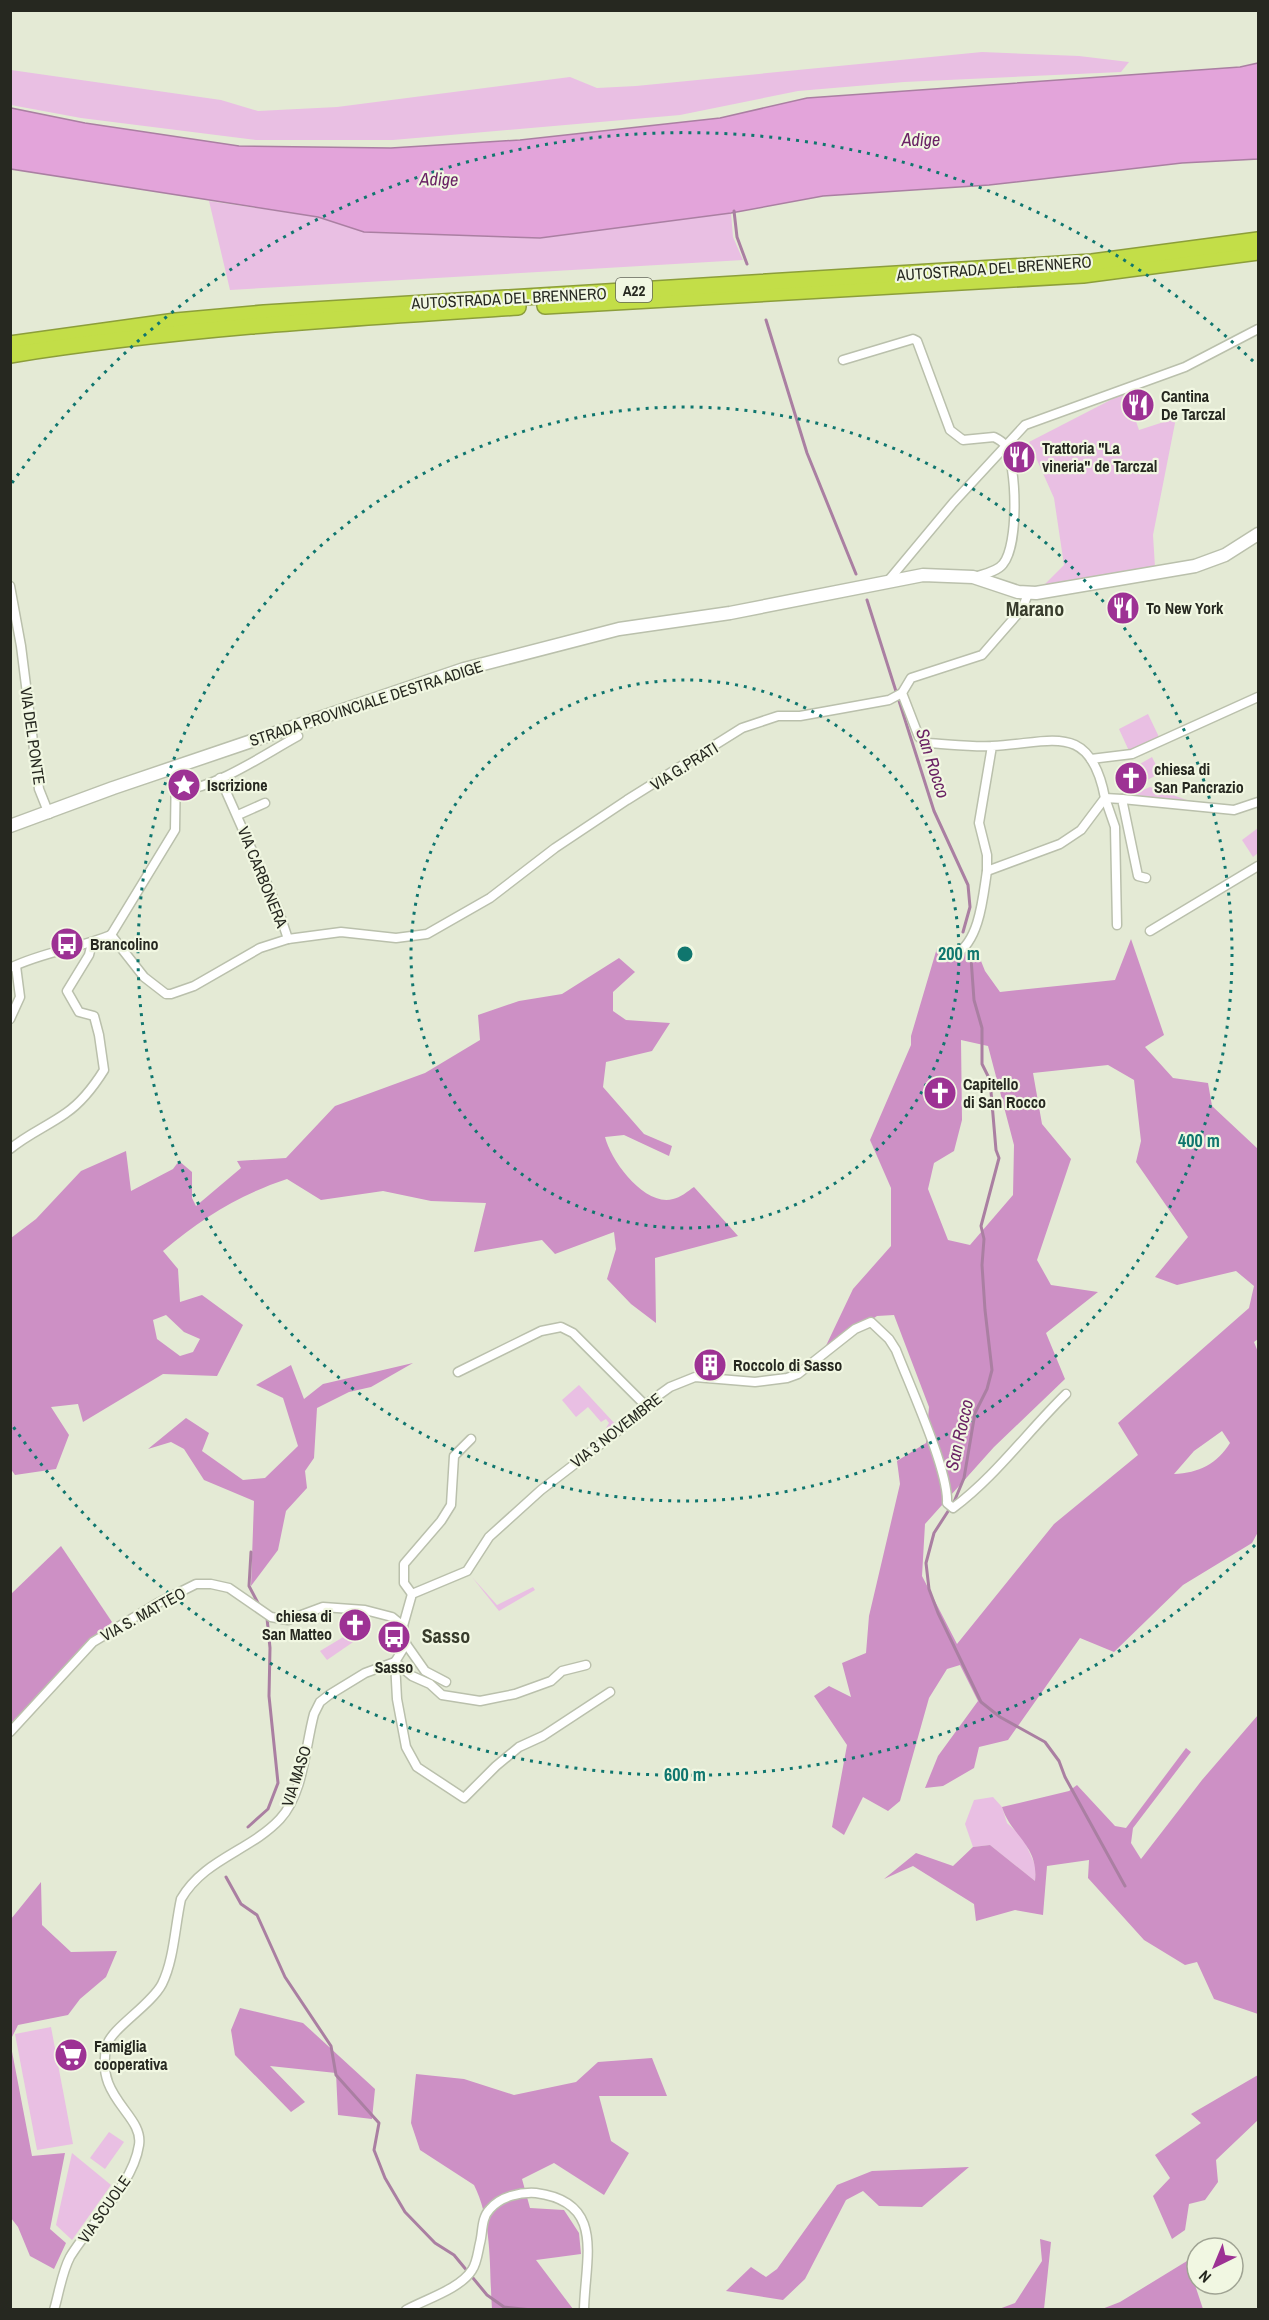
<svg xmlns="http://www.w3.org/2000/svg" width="1269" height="2320" viewBox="0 0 1269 2320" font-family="'Archivo Narrow',sans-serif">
<rect width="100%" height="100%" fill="#e4ead5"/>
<g fill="#e9bfe3">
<path d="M982,52l97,4 50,6 -8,10 -217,10 -106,9 -118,24 -287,25h-137l-175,-22 -70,-13v-35l210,30 37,11 79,-4 233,-30 27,11 39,-2z"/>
<path d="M209,201l109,16 46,15 176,6 191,-25 2,24 10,23 -513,30z"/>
<path d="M1126,392l13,38 37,-12 -23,117 2,32 -102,21 -9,-3 20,-20 -10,-67 -25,-56z"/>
<path d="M1148,714l11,23 -30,14 -10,-22z"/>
<path d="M1152,757l8,16 -16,9 -7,-11 -3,2 -3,-4z"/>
<path d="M1150,787l48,17 -69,-8z"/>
<path d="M1258,828v25l-5,4 -11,-17z"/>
<path d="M579,1385l37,40 -8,5 -2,-2 3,-5 -3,-4 -5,3 -13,-15 -12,10 -14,-17z"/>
<path d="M472,1577l25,28 36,-18 2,3 -36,21z"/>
<path d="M350,1633l6,7 -29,20 -7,-9z"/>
<path d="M993,1797l9,10 5,16 16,15 13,29 -1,14 -45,-36 -17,2 -8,-23 9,-24z"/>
<path d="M51,2027l22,117 -36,6 -22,-116z"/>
<path d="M109,2132l15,10 -19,27 -15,-11z"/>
<path d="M72,2153l39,32 -39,55 -16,-15z"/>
</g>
<g fill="#cd90c5" fill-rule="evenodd">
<path d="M1131,939l33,96 -19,12 28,31 35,5 4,23 46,43v190l-4,3 4,10v180l-6,11 -69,42 -69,67 -34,-14 -72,102 -29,7 -5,21 -31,18 -18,2 13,-32 40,-55 -18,-36 -13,4 -18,29 -29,103 -12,10 -25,-14 -19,38 -12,-8 15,-82 -33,-49 15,-10 22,11 -9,-34 24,-10 3,-37 31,-132 -3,-23 29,-18 3,-36 -35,-92 -17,1 -54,36 30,-63 38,-43v-58l-21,-48 41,-95v-9l26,-88 40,3 8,20 15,21 115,-12zM961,1040l27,6 26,99 -1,50 -43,50 -22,-5 -20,-51 6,-26 20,-12 8,-31zM1108,1065l26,15 7,61 -5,21 52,75 -33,40 22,8 59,-14 18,15 -5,22 -131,115 20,32 -84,69 -97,120 -35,-68 3,-52 69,-77 71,-68 -19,-46 52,-41 -47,-7 -14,-25 34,-101 -29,-35 -9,-51zM1222,1431l8,12c-13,21 -31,30 -56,31l20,-23z"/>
<path d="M619,958l16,14 -22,20v19l13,9 44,3 -18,28 -46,11 -3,25 41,47 28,12 -3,10 -45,-21 -19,2c6,24 40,70 68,62 7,-1 15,-8 21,-12l44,49 -83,22 1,65 -25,-19 -24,-25 9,-30 -2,-17 -59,22 -13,-14 -68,12 12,-49 -55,-2 -48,-10 -62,9 -34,-21c-48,16 -85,39 -124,72l15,18 2,33 22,-7 41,30 -26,51 -54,-2 -80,48 -5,-18 -27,3 18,28 -13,34 -41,6 -5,-7 1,-230 25,-19 45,-48 45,-20 5,40 42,-22 6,-8 13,11v26l4,8 45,-38 -4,-7 49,-3 49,-52 90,-33 55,-33 -2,-25 41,-14 43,-7zM166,1315l18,17 16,7 -7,13 -13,4 -23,-17 -4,-19z"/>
<path d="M413,1363l-42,24 -22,5 -32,16 -3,50 -9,13 2,17 -21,23 -8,39 -27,36 3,-85 -50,-21 -20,-31 -13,-7 -23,7 38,-31 23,15 -7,18 41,29 22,-2 33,-32 -15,-48 -27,-13 35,-20 13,34 19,-15z"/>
<path d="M61,1546l51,76 -101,101v-129z"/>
<path d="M1258,1715v299l-44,-15 -17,-37 -12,3 -41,-25 -56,-62 1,-18 -42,6 -4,49 -28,-5 -39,11 -2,-17 -61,-38 -29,13 32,-26 37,13 20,-19 17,-2 45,36c4,-36 -24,-45 -33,-74l67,-16 8,-6 38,41 11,2 60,-80 5,4 -58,76 -2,15 10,16 61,-79z"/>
<path d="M41,1882l1,43 29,27 46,-1 -11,26 -26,22 -12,16 -50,10 -7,14v-120z"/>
<path d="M240,2008l63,15 72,66 -3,30 -34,-4 -2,-42 -66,-7 35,36 -14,10 -56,-57 -4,-25z"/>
<path d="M10,2041l22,115 33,-3 -15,76 16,14 -12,26 -24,-13 -12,-29 -7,-9z"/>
<path d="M652,2058l15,38h-68l12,45 18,12 -25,42 -50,-32 -32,16 8,29 34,2 15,23 2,21 -45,6 37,49h-81c-3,-40 1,-86 -18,-124l-54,-35 -9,-27 5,-49 48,5 50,16 62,-13 22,-20z"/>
<path d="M1258,2075v45l-42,40 2,22 -13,18 -16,4 -4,26 -13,9 -19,-43 17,-18 -15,-23 46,-32 -10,-9z"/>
<path d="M969,2167l-47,40 -43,-1 -16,-15 -17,9 -41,79 -22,21 -57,-9 25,-24 15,10 11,-8 60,-84 35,-14z"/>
<path d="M1040,2239l11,3 -7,67h-45l16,-6 27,-42z"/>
<path d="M1187,2261l16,48h-101l18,-7z"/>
</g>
<path fill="#e3a4da" stroke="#aa7fa2" stroke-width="1.5" d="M1258,63v96l-76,4 -193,22 -166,11 -92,17 -191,25 -176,-6 -46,-15 -307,-48v-61l74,15 154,23 152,2 129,-8 200,-22 87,-20 433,-31z"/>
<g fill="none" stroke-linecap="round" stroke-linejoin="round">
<g stroke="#aa7fa2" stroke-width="3">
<path d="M734,211l3,26 10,27"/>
<path d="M766,320l41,133 49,121"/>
<path d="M867,600l67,211 34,74 2,22 -7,25"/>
<path d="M971,958l3,42 8,28v36l8,16 6,70 3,8 -18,68 3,13 -2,26 3,45 7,60 -5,19 -12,24 -11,65 -10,24 -20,31 -8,30 3,26 9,24 43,89 19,15 45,25 14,19 6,16 60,109"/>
<path d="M251,1552l-2,34 10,19"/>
<path d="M248,1827l20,-18 10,-26 -9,-87 1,-48 -3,-30"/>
<path d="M226,1877l15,27 16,11 28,62 46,69 5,29 43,48 -5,27 11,28 20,34 30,31 19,12 33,40 17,12 28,3"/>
</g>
<g stroke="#bac0ac" stroke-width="11">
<g id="street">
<path d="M843,360l70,-21 4,2 33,89 13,10 31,-3c4,2 8,4 11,8 12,20 14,100 -2,119 -6,8 -20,10 -29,13"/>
<path d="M888,581l65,-78 72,-78 160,-58 73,-38"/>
<path d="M10,586l11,60 18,143 10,25"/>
<path d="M992,746l-13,77 8,32v16l73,-27 21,-14 24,-32c-15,-79 -56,-54 -113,-52 -22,1 -44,-2 -65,-3l-8,-6 -17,-44 9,-15 71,-23 40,-46 6,-15"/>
<path d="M1091,759l41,-5 126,-57"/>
<path d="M220,778l58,131 10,30"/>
<path d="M178,792c43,-7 82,-35 120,-56"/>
<path d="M1105,798l10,29 2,98"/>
<path d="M1105,798l17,1 16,77 8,2"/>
<path d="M1122,799l112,11 24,-8"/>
<path d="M238,815l27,-12"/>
<path d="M1150,931l108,-65"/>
<path d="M111,935l33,42 22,17h5l23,-8 66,-38 28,-9 53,-7 55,6 31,-4 63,-36 65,-50 72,-48 115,-72 36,-12h22l89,-16 13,-7"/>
<path d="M111,935l64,-105 1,-64"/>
<path d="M956,954c24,-14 27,-58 31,-83"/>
<path d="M10,968c35,-17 67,-19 101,-33"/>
<path d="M10,1019l10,-22 -4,-31"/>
<path d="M10,1149c18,-15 38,-23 56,-36 16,-11 28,-27 38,-43l-5,-35 -5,-19 -15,-4 -12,-21 22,-36 3,-12"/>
<path d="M458,1372l83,-41 20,-4 12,6 72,72"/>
<path d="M412,1594l-8,-11v-19l37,-43 10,-16 3,-49 17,-17"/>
<path d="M403,1626l9,-32 55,-23 22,-34 52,-47 82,-63 22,-22 25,-18 25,-10 60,5 32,-4 11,-4 57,-45 16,-7 18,17 7,11c13,34 53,121 51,153l6,5c42,-31 75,-77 113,-114"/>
<path d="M406,1644l19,27 21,11"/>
<path d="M395,1662l2,37 9,48 11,20 47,31 32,-32 23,-19 24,-11 67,-44"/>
<path d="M395,1662l17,14 18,8 12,11 38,6 35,-7 36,-13 11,-10 24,-6"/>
<path d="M10,1732l83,-90 65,-39 38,-19h15l18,4 42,29 17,3 35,-13 42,3 27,7 11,9 3,18 -11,18 -30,11 -36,22 -9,7 -6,12c-9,33 -10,79 -34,105 -30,32 -76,40 -99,80 -6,27 -7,61 -19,85 -11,21 -50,44 -55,61 -14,53 37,69 32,100 -6,40 -48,77 -69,112 -8,15 -11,36 -16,53"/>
<path d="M406,2310c20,-11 54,-21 66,-40 5,-7 6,-19 8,-27 3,-11 1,-25 10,-34 11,-13 31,-17 46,-16 70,9 49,65 48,117"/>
</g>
</g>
<g stroke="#bac0ac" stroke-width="15">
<path id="secondary" d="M10,826l103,-38 351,-119 155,-40 111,-16 193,-38 50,2 45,15 18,1 159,-27 30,-11 33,-21"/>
</g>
<g stroke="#8c9e3a" stroke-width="18">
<g id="highway">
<path d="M545,306l538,-31 175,-23"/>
<path d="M10,344l166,-23 88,-8 828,-51 166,-22"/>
<path d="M10,355c169,-27 338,-37 508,-48"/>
</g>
</g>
<use href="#street" stroke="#fff" stroke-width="8"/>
<use href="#secondary" stroke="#fff" stroke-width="12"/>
<use href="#highway" stroke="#c3de48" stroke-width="15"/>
</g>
<g fill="none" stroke="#0f766e" stroke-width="3" stroke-dasharray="3 6">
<circle cx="685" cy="954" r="274"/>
<circle cx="685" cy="954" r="547"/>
<path d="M1255 1545A821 821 0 0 1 12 1425M12 483A821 821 0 0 1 1255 363"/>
</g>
<defs>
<g id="restaurant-disc" transform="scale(1.725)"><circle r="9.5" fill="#9d3294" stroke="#f1f7e2"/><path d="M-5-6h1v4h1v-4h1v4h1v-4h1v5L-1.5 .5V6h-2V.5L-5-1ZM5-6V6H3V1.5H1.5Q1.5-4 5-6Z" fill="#fff"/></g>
<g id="church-disc" transform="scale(1.725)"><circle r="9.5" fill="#9d3294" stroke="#f1f7e2"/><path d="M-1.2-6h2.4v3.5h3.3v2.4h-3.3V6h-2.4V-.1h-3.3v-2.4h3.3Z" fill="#fff"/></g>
<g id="sight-disc" transform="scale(1.725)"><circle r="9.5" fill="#9d3294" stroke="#f1f7e2"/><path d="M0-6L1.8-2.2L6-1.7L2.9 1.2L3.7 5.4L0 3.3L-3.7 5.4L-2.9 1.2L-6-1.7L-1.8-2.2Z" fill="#fff"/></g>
<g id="bus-disc" transform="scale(1.725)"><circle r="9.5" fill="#9d3294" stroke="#f1f7e2"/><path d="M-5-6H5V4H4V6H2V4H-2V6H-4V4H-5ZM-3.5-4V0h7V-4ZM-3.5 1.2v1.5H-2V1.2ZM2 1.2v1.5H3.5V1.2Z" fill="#fff"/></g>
<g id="building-disc" transform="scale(1.725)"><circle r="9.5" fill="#9d3294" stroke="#f1f7e2"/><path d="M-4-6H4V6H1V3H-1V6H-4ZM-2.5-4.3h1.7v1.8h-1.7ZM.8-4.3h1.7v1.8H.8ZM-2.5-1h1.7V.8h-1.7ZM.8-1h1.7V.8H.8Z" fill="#fff"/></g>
<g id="supermarket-disc" transform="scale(1.725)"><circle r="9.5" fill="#9d3294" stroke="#f1f7e2"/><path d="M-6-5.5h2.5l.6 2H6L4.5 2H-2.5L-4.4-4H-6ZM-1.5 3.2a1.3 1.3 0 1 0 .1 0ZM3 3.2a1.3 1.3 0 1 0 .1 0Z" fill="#fff"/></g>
</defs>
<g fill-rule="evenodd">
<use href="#restaurant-disc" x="1138" y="405"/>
<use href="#restaurant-disc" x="1019" y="457"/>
<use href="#restaurant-disc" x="1123" y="608"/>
<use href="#church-disc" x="1131" y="778"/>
<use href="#sight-disc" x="184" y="785"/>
<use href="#bus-disc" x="67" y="944"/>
<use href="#church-disc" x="940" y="1093"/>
<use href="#building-disc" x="710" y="1365"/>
<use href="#church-disc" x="355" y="1625"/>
<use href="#bus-disc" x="394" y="1637"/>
<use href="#supermarket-disc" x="71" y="2055"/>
</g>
<g text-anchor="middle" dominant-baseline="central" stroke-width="4.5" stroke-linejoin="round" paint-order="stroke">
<rect fill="#f1f7e2" stroke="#63665a" stroke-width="1.5" x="616" y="278" width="36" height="24" rx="4.5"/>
<g font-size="15" font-weight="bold" fill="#262820">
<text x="634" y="290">A22</text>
</g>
<g font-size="16" fill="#262820" stroke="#f1f7e2">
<text transform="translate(994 268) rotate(-4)">AUTOSTRADA DEL BRENNERO</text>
<text transform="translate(509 298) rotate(-3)">AUTOSTRADA DEL BRENNERO</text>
<text transform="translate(366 703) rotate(-18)">STRADA PROVINCIALE DESTRA ADIGE</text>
<text transform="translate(33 736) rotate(82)">VIA DEL PONTE</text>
<text transform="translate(684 766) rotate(-32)">VIA G.PRATI</text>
<text transform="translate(263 877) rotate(68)">VIA CARBONERA</text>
<text transform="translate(616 1430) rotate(-38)">VIA 3 NOVEMBRE</text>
<text transform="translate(143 1614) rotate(-29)">VIA S. MATTEO</text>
<text transform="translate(296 1776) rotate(-72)">VIA MASO</text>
<text transform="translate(104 2209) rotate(-55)">VIA SCUOLE</text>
</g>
<g font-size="16" font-weight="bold" fill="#262820" stroke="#f1f7e2" text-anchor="start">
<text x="1161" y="396">Cantina<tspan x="1161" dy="18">De Tarczal</tspan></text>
<text x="1042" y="448">Trattoria "La<tspan x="1042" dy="18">vineria" de Tarczal</tspan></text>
<text x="1146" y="608">To New York</text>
<text x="1154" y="769">chiesa di<tspan x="1154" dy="18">San Pancrazio</tspan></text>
<text x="207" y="785">Iscrizione</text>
<text x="90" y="944">Brancolino</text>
<text x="963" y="1084">Capitello<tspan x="963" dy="18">di San Rocco</tspan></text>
<text x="733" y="1365">Roccolo di Sasso</text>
<text x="332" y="1616" text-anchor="end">chiesa di<tspan x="332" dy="18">San Matteo</tspan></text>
<text x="394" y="1667" text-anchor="middle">Sasso</text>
<text x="94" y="2046">Famiglia<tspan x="94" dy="18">cooperativa</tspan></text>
</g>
<g font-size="18" font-style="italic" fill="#6a2264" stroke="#f1f7e2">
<text x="921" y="139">Adige</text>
<text transform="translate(439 179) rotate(1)">Adige</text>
<text transform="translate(933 763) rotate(72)">San Rocco</text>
<text transform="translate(959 1435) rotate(-77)">San Rocco</text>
</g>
<g font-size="20" font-weight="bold" fill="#383c2c" stroke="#f1f7e2">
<text x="1035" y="608">Marano</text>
<text x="446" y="1635">Sasso</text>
</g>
</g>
<circle cx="685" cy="954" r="9" fill="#0f766e" stroke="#f1f7e2" stroke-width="3"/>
<g font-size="18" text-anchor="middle" font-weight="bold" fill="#0f766e" stroke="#f1f7e2" stroke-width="4.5" stroke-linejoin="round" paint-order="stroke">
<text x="959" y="960">200 m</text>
<text x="1199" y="1147">400 m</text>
<text x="685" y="1781">600 m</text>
</g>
<rect width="1269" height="2320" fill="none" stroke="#262820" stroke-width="24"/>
<g transform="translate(1215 2266) rotate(223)"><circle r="28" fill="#f1f7e2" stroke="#a0a494" stroke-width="1.5"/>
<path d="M0-4.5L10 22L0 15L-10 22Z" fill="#9d3294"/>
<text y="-9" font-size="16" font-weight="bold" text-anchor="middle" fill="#262820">N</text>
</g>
</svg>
